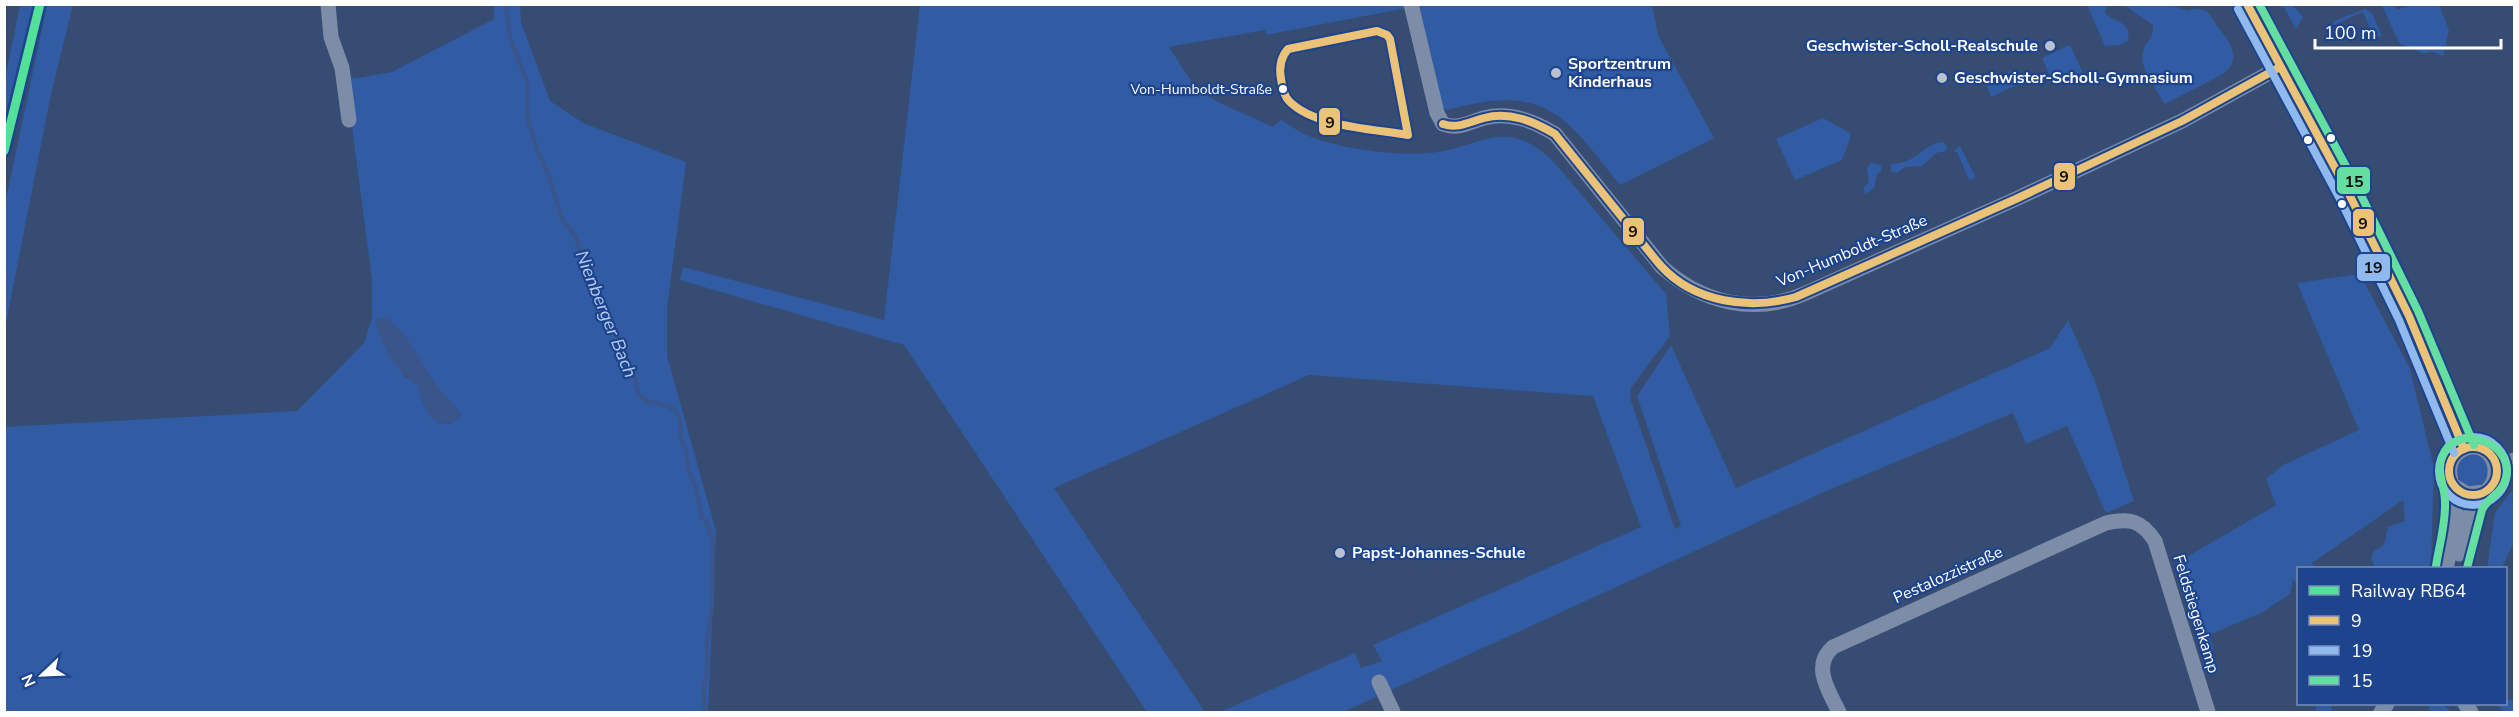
<svg xmlns="http://www.w3.org/2000/svg" width="2519" height="717" viewBox="0 0 2519 717" font-family="'Nunito Sans',sans-serif">
<rect width="100%" height="100%" fill="#364c73"/>
<g fill="#315ba3" fill-rule="evenodd">
<path d="M20,5h15l-30,136v-62z"/>
<path d="M47,5h26l-22,89 -46,234v-124z"/>
<path d="M494,5h26l1,17 29,79 33,22 103,39 -19,146v48l49,175 -8,181h-703v-285l292,-16 67,-68 8,-25v-38l-20,-153 -7,-9 -9,-40h22l34,-6 102,-53zM406,339c13,16 21,35 34,51 7,9 15,15 21,25l-10,9 -12,-1 -16,-21 -5,-17 -14,-9z"/>
<path d="M920,5h732l6,30 56,103 -94,47c-57,-72 -75,-102 -173,-75l-5,-2 -25,-102 -151,29 -1,-5 -96,17 27,42 24,14 53,24 8,-7c10,6 21,14 33,18 31,11 81,18 114,15 53,-4 76,-39 125,8l113,133 4,42 -40,53 1,12 44,128 6,-3 -44,-130 34,-51 65,143 314,-140 18,-28 27,61 39,120 -28,12 -39,-87 -41,18 -13,-31 -189,79 -481,220h-123l135,-59 6,15 21,-7 -9,-16 268,-118 -48,-131 -284,-21 -255,113 151,224h-58l-243,-367 -224,-65 3,-13 201,53z"/>
<path d="M2087,5h20l-2,8c10,10 27,8 23,28l-8,4 -15,1z"/>
<path d="M2124,5h47l17,6c6,-3 11,-3 18,0 4,2 8,10 11,15 13,15 26,33 6,48l-58,30c-8,-14 -27,-36 -22,-53 3,-11 11,-11 10,-26z"/>
<path d="M2277,5h16l10,12 -7,12 -12,-22z"/>
<path d="M2382,5h12l3,5 13,-5h29l10,25 -6,26 -12,-5 -7,3 -25,-11z"/>
<path d="M2365,9l7,4 10,23 -8,1 -11,-25 -34,15 7,-7z"/>
<path d="M2070,45l13,28 -29,12 -12,-27z"/>
<path d="M2013,70l6,14 -28,13 -6,-15z"/>
<path d="M1823,118l27,15v6l-8,21 -47,20 -19,-41z"/>
<path d="M1943,142l4,4 -1,5 -10,2 -14,13 -17,1 -8,6 -6,-2v-7c28,-1 32,-21 52,-22z"/>
<path d="M1960,146l14,28 1,4 -6,2 -12,-28h-4z"/>
<path d="M1871,163l10,2v6l-4,3 -3,14 -8,6 -3,-6 6,-6 -2,-14z"/>
<path d="M2360,274l50,95 24,99 -3,95 -2,5h-58l3,-3 -3,-7 3,-7 10,-6 4,-18 17,-6 -2,-21 -91,63 2,5h-16v18l-5,-7 -3,15 -27,18 -54,23 5,15 -10,3 -26,-91 98,-57 -10,-26 17,-14 76,-35 -62,-147z"/>
<circle cx="2473" cy="471" r="16"/>
<path d="M2514,488v10l-2,2 2,8v38h-2l-10,22h-15l8,-55z"/>
<path d="M2514,698v14h-11l-4,-7z"/>
<path d="M2317,704h13l3,8h-18z"/>
<path d="M2431,704h12l8,8h-24z"/>
</g>
<path fill="#3a558a" d="M379,318h7c25,17 36,49 54,72 6,8 13,13 19,22l2,3c-4,7 -9,9 -16,8 -19,0 -22,-24 -27,-38 -21,-12 -37,-39 -42,-63z"/>
<g fill="none" stroke-linecap="round" stroke-linejoin="round">
<path stroke="#3a558a" stroke-width="4" d="M506,4l4,34 17,43v36l10,32 12,27 13,43 14,18 2,8 4,6 53,128c3,29 16,20 34,28 11,5 14,19 11,30l6,13 2,19 8,19 6,30 4,3 7,21 -1,67 -5,31v34l-4,13 2,25"/>
<g stroke="#7d8da7" stroke-width="15">
<path d="M328,4l3,33 11,31 7,52"/>
<path d="M1411,4l26,109 6,11c15,6 27,-2 41,-6 26,-7 50,3 71,16l107,133c40,36 93,49 144,26l212,-95 164,-77 98,-54"/>
<path d="M2247,4l101,188 61,124 55,133"/>
<path d="M2496,466l18,-6"/>
<path d="M2459,554c5,-23 9,-41 22,-60"/>
<path d="M2446,568c5,-20 10,-43 10,-65 -1,-12 -8,-24 -6,-36 1,-8 7,-15 14,-18 28,-11 42,27 21,43l-18,2 -13,-8"/>
<path d="M1379,682l14,30"/>
<path d="M2465,704l6,8"/>
<path d="M1839,712c-10,-21 -28,-46 -6,-65l273,-124c24,-5 35,-3 49,18l53,171"/>
<path d="M2381,712l6,-8"/>
</g>
<g stroke="#1d448c" stroke-width="12">
<g id="bus-1">
<path d="M2247,4l101,188 61,124 55,133"/>
<path d="M1377,31l10,4 3,4 18,96c-34,-6 -94,-8 -119,-34 -5,-5 -7,-15 -8,-22 -2,-11 -1,-21 7,-30z"/>
<path d="M1443,124c15,5 26,-2 41,-6 25,-7 49,3 71,16 22,27 44,55 66,82 13,16 26,34 40,50 34,37 89,44 135,31l222,-99 164,-77 98,-54"/>
<circle cx="2473" cy="471" r="24"/>
</g>
</g>
<g stroke="#1d448c" stroke-width="12">
<g id="bus-2">
<path d="M2238,9l101,188 60,123 55,133"/>
<circle cx="2473" cy="471" r="34"/>
</g>
</g>
<g stroke="#1d448c" stroke-width="12">
<g id="bus-3">
<path d="M2259,4l98,183 61,124 56,134"/>
<path d="M2436,566c3,-20 10,-43 9,-64 0,-17 -9,-29 -3,-45 13,-36 73,-15 64,21 -4,16 -18,19 -24,32l-15,58"/>
</g>
</g>
<use href="#bus-1" stroke="#ebc378" stroke-width="8"/>
<use href="#bus-2" stroke="#90b9ee" stroke-width="8"/>
<use href="#bus-3" stroke="#65dfa1" stroke-width="8"/>
<g stroke="#1d448c" stroke-width="14">
<path id="rail-1" d="M4,151l36,-147"/>
</g>
<use href="#rail-1" stroke="#53e098" stroke-width="9"/>
</g>
<g fill="#b9c0ce" stroke="#1d448c" stroke-width="2">
<circle cx="2050" cy="46" r="6"/>
<circle cx="1556" cy="73" r="6"/>
<circle cx="1942" cy="78" r="6"/>
<circle cx="1340" cy="553" r="6"/>
</g>
<g fill="#fff" stroke="#1d448c" stroke-width="2">
<circle cx="1283" cy="89" r="5"/>
<circle cx="2331" cy="138" r="5"/>
<circle cx="2308" cy="140" r="5"/>
<circle cx="2342" cy="204" r="5"/>
</g>
<g text-anchor="middle" dominant-baseline="central" stroke-width="4.5" stroke-linejoin="round" paint-order="stroke">
<g font-size="14" fill="#fff" stroke="#1d448c" text-anchor="end">
<text x="1272" y="89">Von-Humboldt-Straße</text>
</g>
<g font-size="16" font-weight="bold" fill="#fff" stroke="#1d448c" text-anchor="start">
<text x="2038" y="46" text-anchor="end">Geschwister-Scholl-Realschule</text>
<text x="1568" y="64">Sportzentrum<tspan x="1568" dy="18">Kinderhaus</tspan></text>
<text x="1954" y="78">Geschwister-Scholl-Gymnasium</text>
<text x="1352" y="553">Papst-Johannes-Schule</text>
</g>
<g font-size="16" fill="#fff" stroke="#1d448c">
<text transform="translate(1852 251) rotate(-23)">Von-Humboldt-Straße</text>
<text transform="translate(1948 575) rotate(-24)">Pestalozzistraße</text>
<text transform="translate(2196 614) rotate(73)">Feldstiegenkamp</text>
</g>
<g font-size="18" font-style="italic" fill="#b5cdf4" stroke="#1d448c">
<text transform="translate(606 314) rotate(68)">Nienberger Bach</text>
</g>
</g>
<g stroke="#1d448c" stroke-width="2">
<rect x="1318" y="107" width="23" height="29" rx="6" fill="#ebc378"/>
<rect x="2053" y="162" width="23" height="29" rx="6" fill="#ebc378"/>
<rect x="2336" y="166" width="35" height="29" rx="6" fill="#65dfa1"/>
<rect x="2352" y="208" width="23" height="29" rx="6" fill="#ebc378"/>
<rect x="1622" y="217" width="23" height="29" rx="6" fill="#ebc378"/>
<rect x="2356" y="253" width="35" height="29" rx="6" fill="#90b9ee"/>
</g>
<g font-size="16" text-anchor="middle" font-weight="bold" fill="#111">
<text x="1330" y="128">9</text>
<text x="2064" y="182">9</text>
<text x="2354" y="187">15</text>
<text x="2363" y="229">9</text>
<text x="1633" y="237">9</text>
<text x="2373" y="273">19</text>
</g>
<rect width="2519" height="717" fill="none" stroke="#ffffff" stroke-width="12"/>
<rect x="2297" y="567" width="210" height="138" fill="#1d448c" stroke="#778fba" stroke-width="1.5"/>
<rect x="2309" y="586" width="30" height="9" fill="#53e098" stroke="#778fba" stroke-width="1.5"/>
<text x="2351" y="597" font-size="18" fill="#ffffff">Railway RB64</text>
<rect x="2309" y="616" width="30" height="9" fill="#ebc378" stroke="#778fba" stroke-width="1.5"/>
<text x="2351" y="627" font-size="18" fill="#ffffff">9</text>
<rect x="2309" y="646" width="30" height="9" fill="#90b9ee" stroke="#778fba" stroke-width="1.5"/>
<text x="2351" y="657" font-size="18" fill="#ffffff">19</text>
<rect x="2309" y="676" width="30" height="9" fill="#65dfa1" stroke="#778fba" stroke-width="1.5"/>
<text x="2351" y="687" font-size="18" fill="#ffffff">15</text>
<g transform="translate(42 675) rotate(247)" stroke="#1d448c" stroke-width="4.5" paint-order="stroke">
<path d="M0-4.5L10 22L0 15L-10 22Z" fill="#ffffff"/>
<text y="-9" font-size="16" font-weight="bold" text-anchor="middle" fill="#ffffff">N</text>
</g>
<path d="M2315 39v9h186v-9" fill="none" stroke="#ffffff" stroke-width="3"/>
<text x="2324" y="39" font-size="18" fill="#ffffff" stroke="#1d448c" stroke-width="4.5" paint-order="stroke">100 m</text>
</svg>
